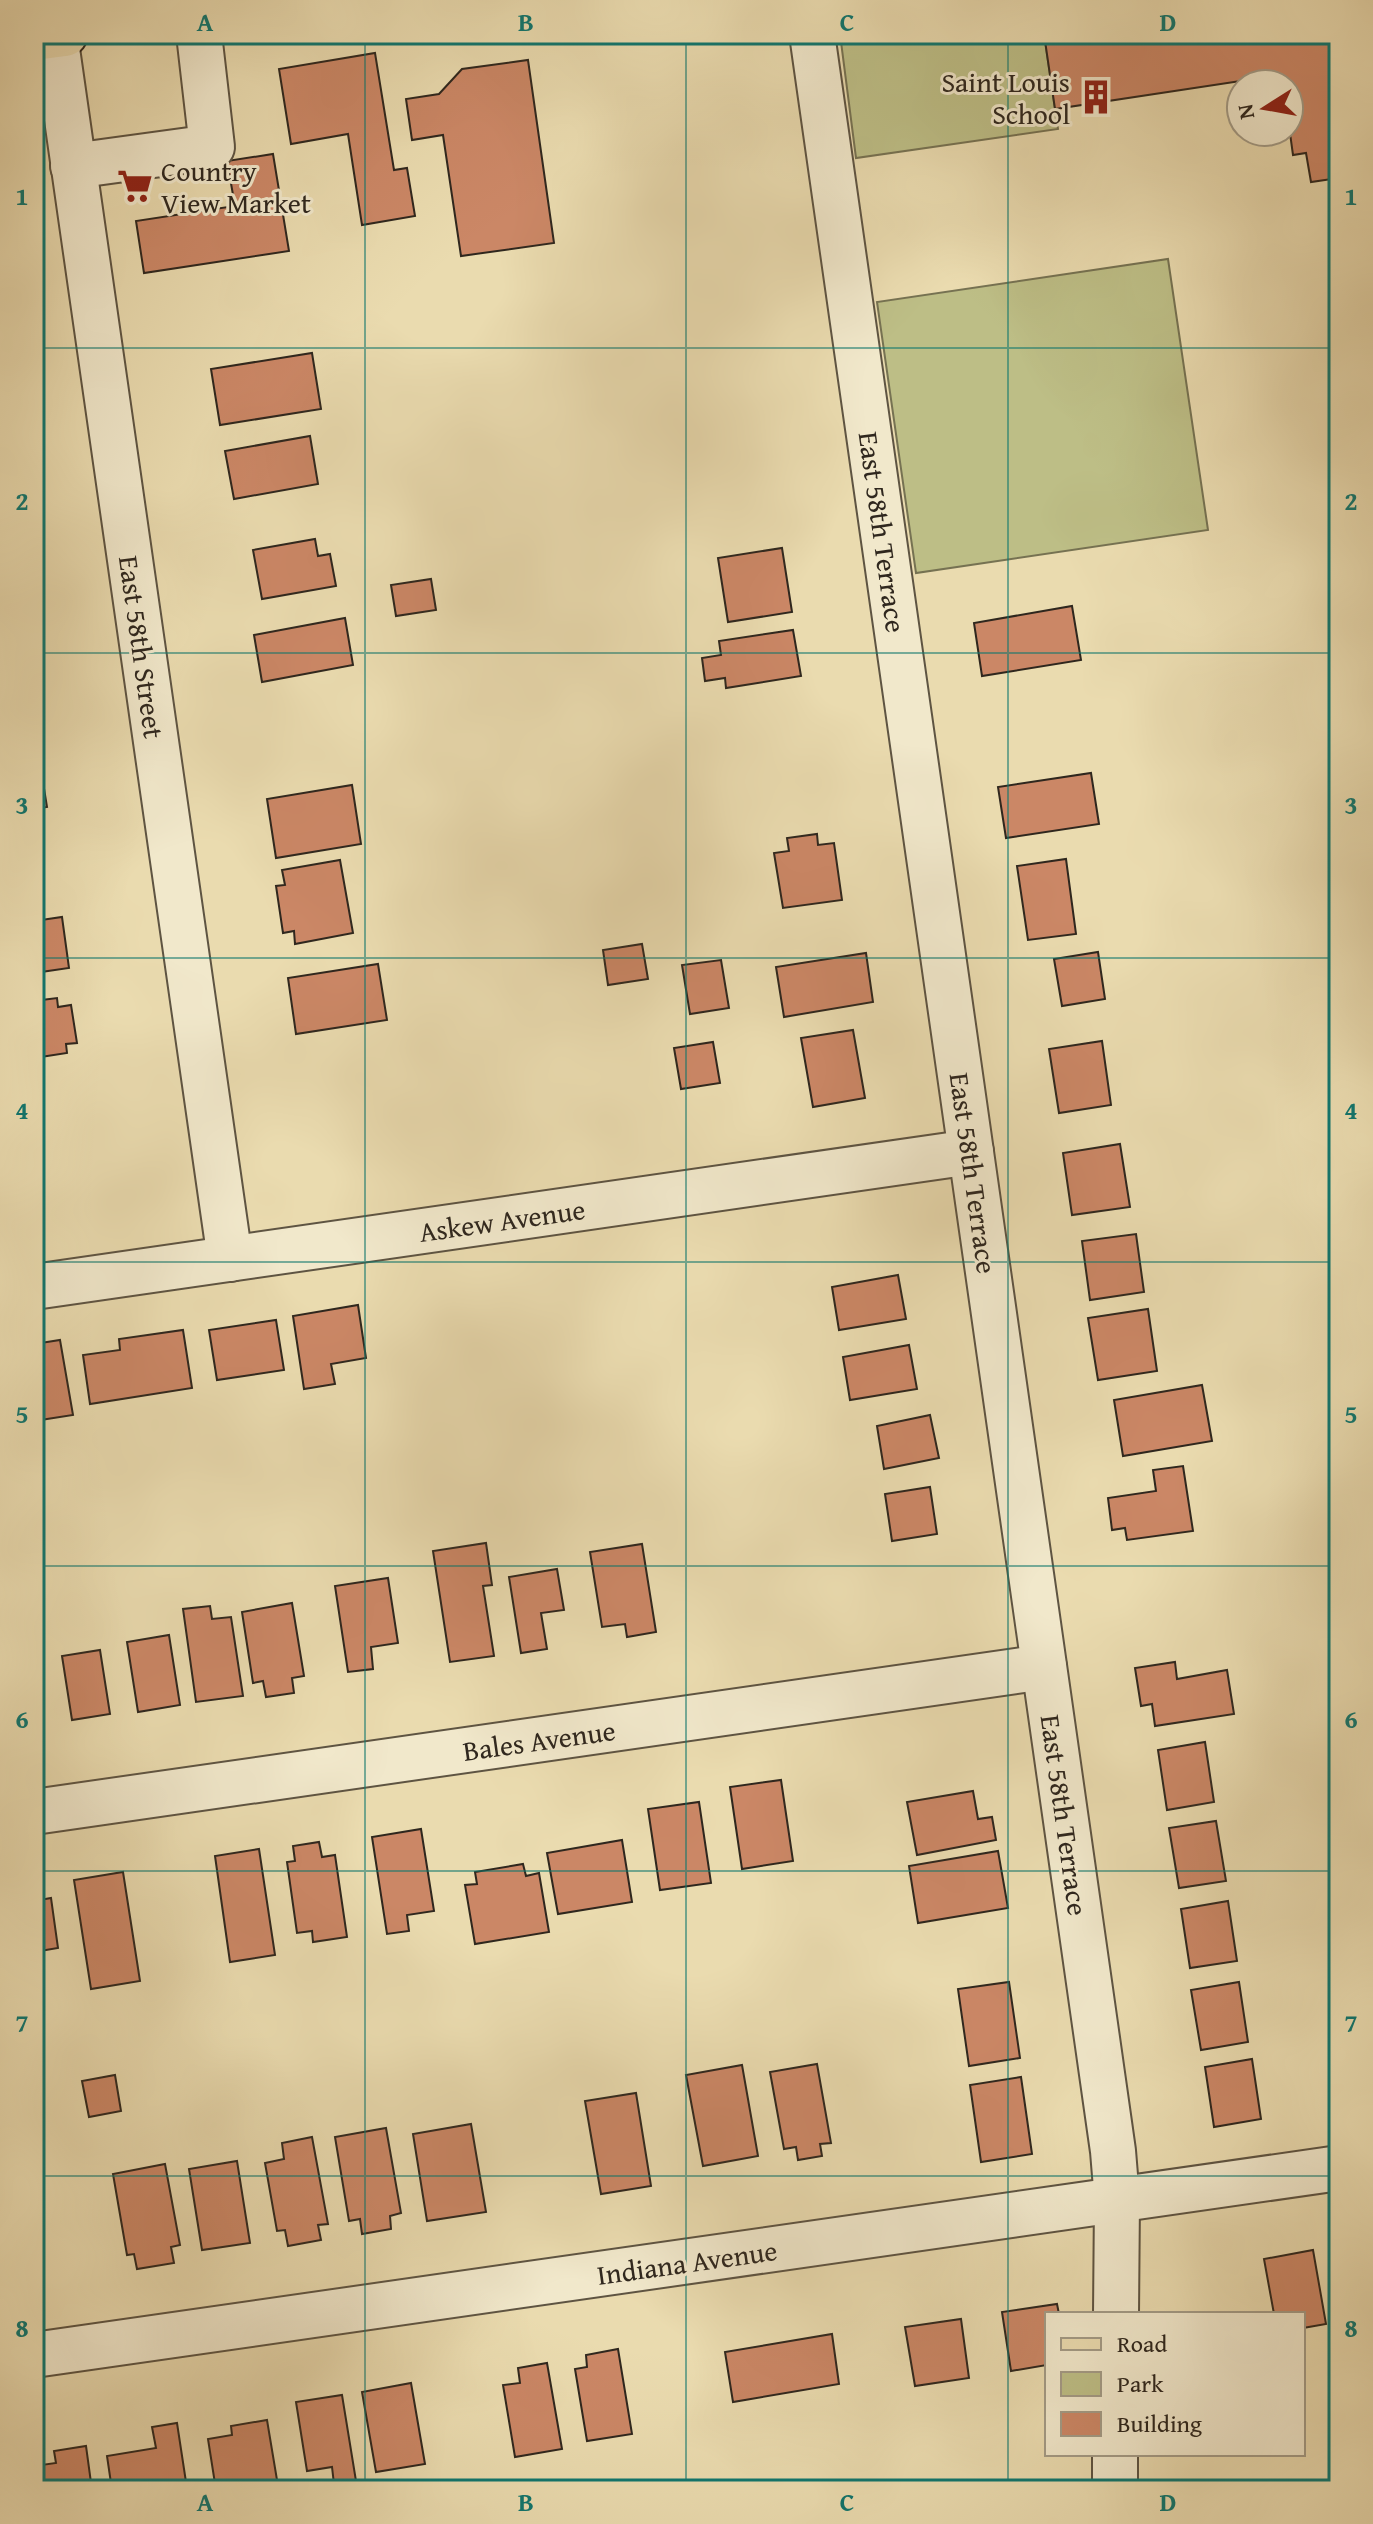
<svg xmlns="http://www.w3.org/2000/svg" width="1373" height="2524" viewBox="0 0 1373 2524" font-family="'Gentium Book Plus',serif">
<rect width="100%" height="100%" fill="#eadbaf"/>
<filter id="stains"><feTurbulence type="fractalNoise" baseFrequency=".0025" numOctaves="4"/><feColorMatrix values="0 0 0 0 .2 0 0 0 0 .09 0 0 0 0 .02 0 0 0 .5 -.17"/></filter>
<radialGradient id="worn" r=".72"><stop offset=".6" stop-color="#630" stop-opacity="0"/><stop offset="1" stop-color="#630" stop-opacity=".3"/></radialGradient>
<g fill="#bdbe86" stroke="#767252" stroke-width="2">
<path d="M840,34h204l14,95 -202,29z"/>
<path d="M1168,259l40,271 -292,43 -39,-271z"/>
</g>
<g fill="#cb8766" stroke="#2f271e" stroke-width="2">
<path d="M1044,34h295v144l-28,4 -5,-29 -13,2 -4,-29v-42h-6l-2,-9 -226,34z"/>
<path d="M375,53l19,117 13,-2 8,48 -53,9 -14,-91 -57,10 -12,-75z"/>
<path d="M528,60l26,183 -93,13 -18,-121 -31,5 -6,-41 33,-5 23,-25z"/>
<path d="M273,154l16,97 -145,22 -8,-52 99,-15 -8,-45z"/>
<path d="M312,353l9,56 -101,16 -9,-56z"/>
<path d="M310,436l8,48 -84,15 -9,-48z"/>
<path d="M315,539l3,17 12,-2 6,32 -74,13 -9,-49z"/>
<path d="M782,548l10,64 -64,10 -10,-64z"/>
<path d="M431,579l5,31 -40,6 -5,-31z"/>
<path d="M1072,606l9,54 -99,16 -8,-53z"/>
<path d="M345,618l8,47 -91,17 -8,-47z"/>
<path d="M793,630l8,46 -75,12 -1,-10 -20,3 -3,-23 19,-3 -2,-14z"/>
<path d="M40,764l7,43 -13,2v-44z"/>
<path d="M1091,773l8,51 -93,14 -8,-51z"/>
<path d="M352,785l9,59 -85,14 -9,-59z"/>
<path d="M817,834l1,11 16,-2 8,57 -59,8 -9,-55 15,-2 -2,-13z"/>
<path d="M1066,859l10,75 -48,6 -11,-74z"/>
<path d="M340,860l13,73 -58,11 -1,-13 -11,2 -7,-47 9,-1 -3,-15z"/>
<path d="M62,917l7,51 -35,5v-52z"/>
<path d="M642,944l6,35 -40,6 -5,-35z"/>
<path d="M1098,952l7,47 -43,7 -8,-47z"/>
<path d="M866,953l7,49 -89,15 -8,-50z"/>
<path d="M721,960l8,48 -39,6 -8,-49z"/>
<path d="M378,964l9,56 -91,14 -8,-56z"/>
<path d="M57,998l1,9 13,-2 6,38 -11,1 1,9 -33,5v-57z"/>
<path d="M853,1030l12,68 -52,9 -12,-69z"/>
<path d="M1102,1041l9,64 -52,8 -10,-64z"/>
<path d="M713,1042l7,41 -39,6 -7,-41z"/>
<path d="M1120,1144l10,63 -58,8 -9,-62z"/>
<path d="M1136,1234l8,58 -54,8 -8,-59z"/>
<path d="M898,1275l8,44 -67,11 -7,-43z"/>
<path d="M358,1305l8,53 -35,6 4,20 -31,5 -11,-73z"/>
<path d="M1148,1309l9,62 -59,9 -10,-62z"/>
<path d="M276,1320l8,50 -67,10 -8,-50z"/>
<path d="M183,1330l9,58 -102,16 -7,-49 37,-5 -1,-11z"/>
<path d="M60,1340l13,75 -39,6v-77z"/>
<path d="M909,1345l8,44 -67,11 -7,-43z"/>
<path d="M1202,1385l10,56 -89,15 -9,-56z"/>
<path d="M930,1415l9,43 -55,11 -7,-43z"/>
<path d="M1183,1466l10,65 -66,9 -2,-12 -13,2 -4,-32 48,-7 -3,-21z"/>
<path d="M930,1487l7,47 -45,7 -7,-47z"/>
<path d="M486,1543l6,42 -9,1 11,70 -44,6 -17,-111z"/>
<path d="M642,1544l14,88 -29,5 -2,-13 -23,3 -12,-75z"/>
<path d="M557,1569l7,41 -23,3 6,36 -26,4 -12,-76z"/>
<path d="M388,1578l10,65 -27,4 2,22 -25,3 -13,-86z"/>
<path d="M292,1603l12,73 -12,2 2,15 -28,4 -3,-16 -10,2 -11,-71z"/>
<path d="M210,1606l2,13 19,-2 12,79 -47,6 -13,-93z"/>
<path d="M169,1635l11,70 -42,7 -11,-70z"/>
<path d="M100,1650l10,64 -38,6 -10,-64z"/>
<path d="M1175,1662l2,17 50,-9 7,44 -79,12 -3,-22 -11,2 -6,-38z"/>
<path d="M1205,1742l9,60 -47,8 -9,-60z"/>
<path d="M781,1780l12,81 -51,8 -12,-82z"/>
<path d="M973,1791l5,28 14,-2 4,23 -79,15 -10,-53z"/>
<path d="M699,1802l12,81 -51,7 -12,-81z"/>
<path d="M1216,1821l10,60 -47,7 -10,-60z"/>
<path d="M421,1829l13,82 -27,4 2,16 -22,3 -15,-97z"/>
<path d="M622,1840l10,62 -74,12 -11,-61z"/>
<path d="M319,1842l3,15 13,-2 12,82 -34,5 -1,-11 -15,2 -10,-71 8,-1 -2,-15z"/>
<path d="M259,1849l16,106 -45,7 -15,-106z"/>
<path d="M998,1851l10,57 -90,15 -9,-57z"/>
<path d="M523,1864l3,12 13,-3 10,59 -74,12 -10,-59 12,-1 -2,-12z"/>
<path d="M123,1872l17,109 -49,8 -17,-109z"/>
<path d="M51,1898l7,50 -24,4v-51z"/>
<path d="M1228,1901l9,60 -47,7 -9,-59z"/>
<path d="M1009,1982l11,76 -51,8 -11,-77z"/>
<path d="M1239,1982l9,60 -47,8 -10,-60z"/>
<path d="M1252,2059l9,60 -47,8 -9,-60z"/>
<path d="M817,2064l14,79 -11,1 2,12 -24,4 -2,-13 -12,2 -14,-77z"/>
<path d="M742,2065l16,91 -55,10 -17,-91z"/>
<path d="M115,2075l6,36 -32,6 -7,-36z"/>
<path d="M1021,2077l11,77 -51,8 -11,-77z"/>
<path d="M636,2093l15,93 -50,8 -16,-93z"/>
<path d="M471,2124l15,88 -59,9 -14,-87z"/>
<path d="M386,2128l15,85 -11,3 1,13 -29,5 -2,-15 -11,2 -14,-84z"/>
<path d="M312,2137l16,87 -10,1 3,15 -33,6 -3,-16 -8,1 -12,-68 19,-4 -2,-16z"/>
<path d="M237,2161l13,82 -48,7 -13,-81z"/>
<path d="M165,2164l15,81 -9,2 3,16 -37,6 -3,-15 -7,1 -14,-81z"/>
<path d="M1313,2250l13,74 -23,4v-14h-29l-10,-55z"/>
<path d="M1057,2304l2,10h-12v51l-36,6 -9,-59z"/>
<path d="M961,2319l8,59 -54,8 -10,-59z"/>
<path d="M832,2334l7,50 -106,18 -8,-50z"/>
<path d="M618,2349l14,85 -45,7 -12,-72 12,-2 -1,-12z"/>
<path d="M547,2363l15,86 -47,8 -12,-72 17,-2 -2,-15z"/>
<path d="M411,2383l14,81 -49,8 -14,-80z"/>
<path d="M342,2395l14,86 -22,3 -2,-17 -25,4 -11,-69z"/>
<path d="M267,2420l11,66 -27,4h-35l-8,-51 24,-4 -1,-9z"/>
<path d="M177,2423l9,59 -53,8h-21l-5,-34 49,-8 -4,-21z"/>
<path d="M86,2446l6,44h-58v-24l22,-3 -2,-12z"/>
</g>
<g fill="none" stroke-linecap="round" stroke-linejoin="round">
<g stroke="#5e5442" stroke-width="48">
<g id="minor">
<path d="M812,34l301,2117 4,49 -1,114"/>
<path d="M55,35l175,1224"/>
<path d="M73,166l139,-19 -13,-113"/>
<path d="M34,1287l937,-135"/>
<path d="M34,1812l1010,-145"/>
<path d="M34,2355l1305,-187"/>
<path d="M1115,2490v-36"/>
</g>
</g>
<g stroke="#2f271e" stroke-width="48">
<path id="major" d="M34,38l31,-4"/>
</g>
<use href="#minor" stroke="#f1e8cb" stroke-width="44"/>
<use href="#major" stroke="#eadbaf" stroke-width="44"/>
</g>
<path fill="none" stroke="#0f766e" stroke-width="2" stroke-opacity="0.55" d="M365,34v2456M686,34v2456M1008,34v2456M34,348h1305M34,653h1305M34,958h1305M34,1262h1305M34,1566h1305M34,1871h1305M34,2176h1305"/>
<defs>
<g id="building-bare" transform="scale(2.76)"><path d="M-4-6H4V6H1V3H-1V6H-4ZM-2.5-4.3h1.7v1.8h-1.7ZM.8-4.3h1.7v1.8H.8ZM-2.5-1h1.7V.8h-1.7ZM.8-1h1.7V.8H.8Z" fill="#8f2418" stroke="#f1e8cb" stroke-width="2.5" paint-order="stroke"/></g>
<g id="supermarket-bare" transform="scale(2.76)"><path d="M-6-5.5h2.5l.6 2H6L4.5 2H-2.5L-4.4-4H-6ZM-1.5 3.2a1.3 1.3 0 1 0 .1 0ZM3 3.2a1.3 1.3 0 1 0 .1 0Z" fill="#8f2418" stroke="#f1e8cb" stroke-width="2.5" paint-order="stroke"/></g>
</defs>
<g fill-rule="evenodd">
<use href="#building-bare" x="1096" y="97"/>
<use href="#supermarket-bare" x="135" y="186"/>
</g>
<g text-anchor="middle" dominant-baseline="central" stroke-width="6" stroke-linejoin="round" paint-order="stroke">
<g font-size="28" fill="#2f271e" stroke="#f1e8cb" text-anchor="end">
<text x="1070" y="81">Saint Louis<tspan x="1070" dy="32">School</tspan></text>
<text x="161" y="170" text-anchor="start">Country<tspan x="161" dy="32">View Market</tspan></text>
</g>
<g font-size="28" fill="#2f271e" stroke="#f1e8cb">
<text transform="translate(883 532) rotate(82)">East 58th Terrace</text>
<text transform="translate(142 647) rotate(82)">East 58th Street</text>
<text transform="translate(974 1173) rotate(82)">East 58th Terrace</text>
<text transform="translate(502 1220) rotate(-8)">Askew Avenue</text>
<text transform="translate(539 1740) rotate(-8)">Bales Avenue</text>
<text transform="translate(1065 1815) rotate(82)">East 58th Terrace</text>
<text transform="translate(687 2262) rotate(-8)">Indiana Avenue</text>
</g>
</g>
<rect width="1373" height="2524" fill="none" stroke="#eadbaf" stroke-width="88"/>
<rect x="1045" y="2312" width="260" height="144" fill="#f1e8cb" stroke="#a39b86" stroke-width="2"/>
<rect x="1061" y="2338" width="40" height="12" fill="#eadbaf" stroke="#a39b86" stroke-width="2"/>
<text x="1117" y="2352" font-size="24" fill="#2f271e">Road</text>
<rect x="1061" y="2372" width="40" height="24" fill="#bdbe86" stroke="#a39b86" stroke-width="2"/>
<text x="1117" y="2392" font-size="24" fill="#2f271e">Park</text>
<rect x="1061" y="2412" width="40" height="24" fill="#cb8766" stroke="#a39b86" stroke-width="2"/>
<text x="1117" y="2432" font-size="24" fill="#2f271e">Building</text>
<g transform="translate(1265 108) rotate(259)"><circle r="38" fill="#f1e8cb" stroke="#a39b86" stroke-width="2"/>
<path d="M0-6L14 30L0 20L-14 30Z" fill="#8f2418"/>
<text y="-12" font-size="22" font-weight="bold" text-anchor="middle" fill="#2f271e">N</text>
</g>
<rect x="44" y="44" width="1285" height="2436" fill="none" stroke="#0f766e" stroke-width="3"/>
<g font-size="26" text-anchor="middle" font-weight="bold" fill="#0f766e">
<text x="205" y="31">A</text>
<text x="526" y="31">B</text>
<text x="847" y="31">C</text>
<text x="1168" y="31">D</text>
<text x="22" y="205">1</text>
<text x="1351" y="205">1</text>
<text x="22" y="510">2</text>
<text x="1351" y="510">2</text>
<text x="22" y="814">3</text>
<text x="1351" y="814">3</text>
<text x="22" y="1119">4</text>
<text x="1351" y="1119">4</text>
<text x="22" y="1423">5</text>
<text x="1351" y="1423">5</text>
<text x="22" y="1728">6</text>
<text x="1351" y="1728">6</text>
<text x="22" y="2032">7</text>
<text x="1351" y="2032">7</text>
<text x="22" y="2337">8</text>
<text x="1351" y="2337">8</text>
<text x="205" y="2511">A</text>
<text x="526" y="2511">B</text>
<text x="847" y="2511">C</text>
<text x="1168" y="2511">D</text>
</g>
<rect width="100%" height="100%" filter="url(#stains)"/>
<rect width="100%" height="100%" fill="url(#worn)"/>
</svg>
